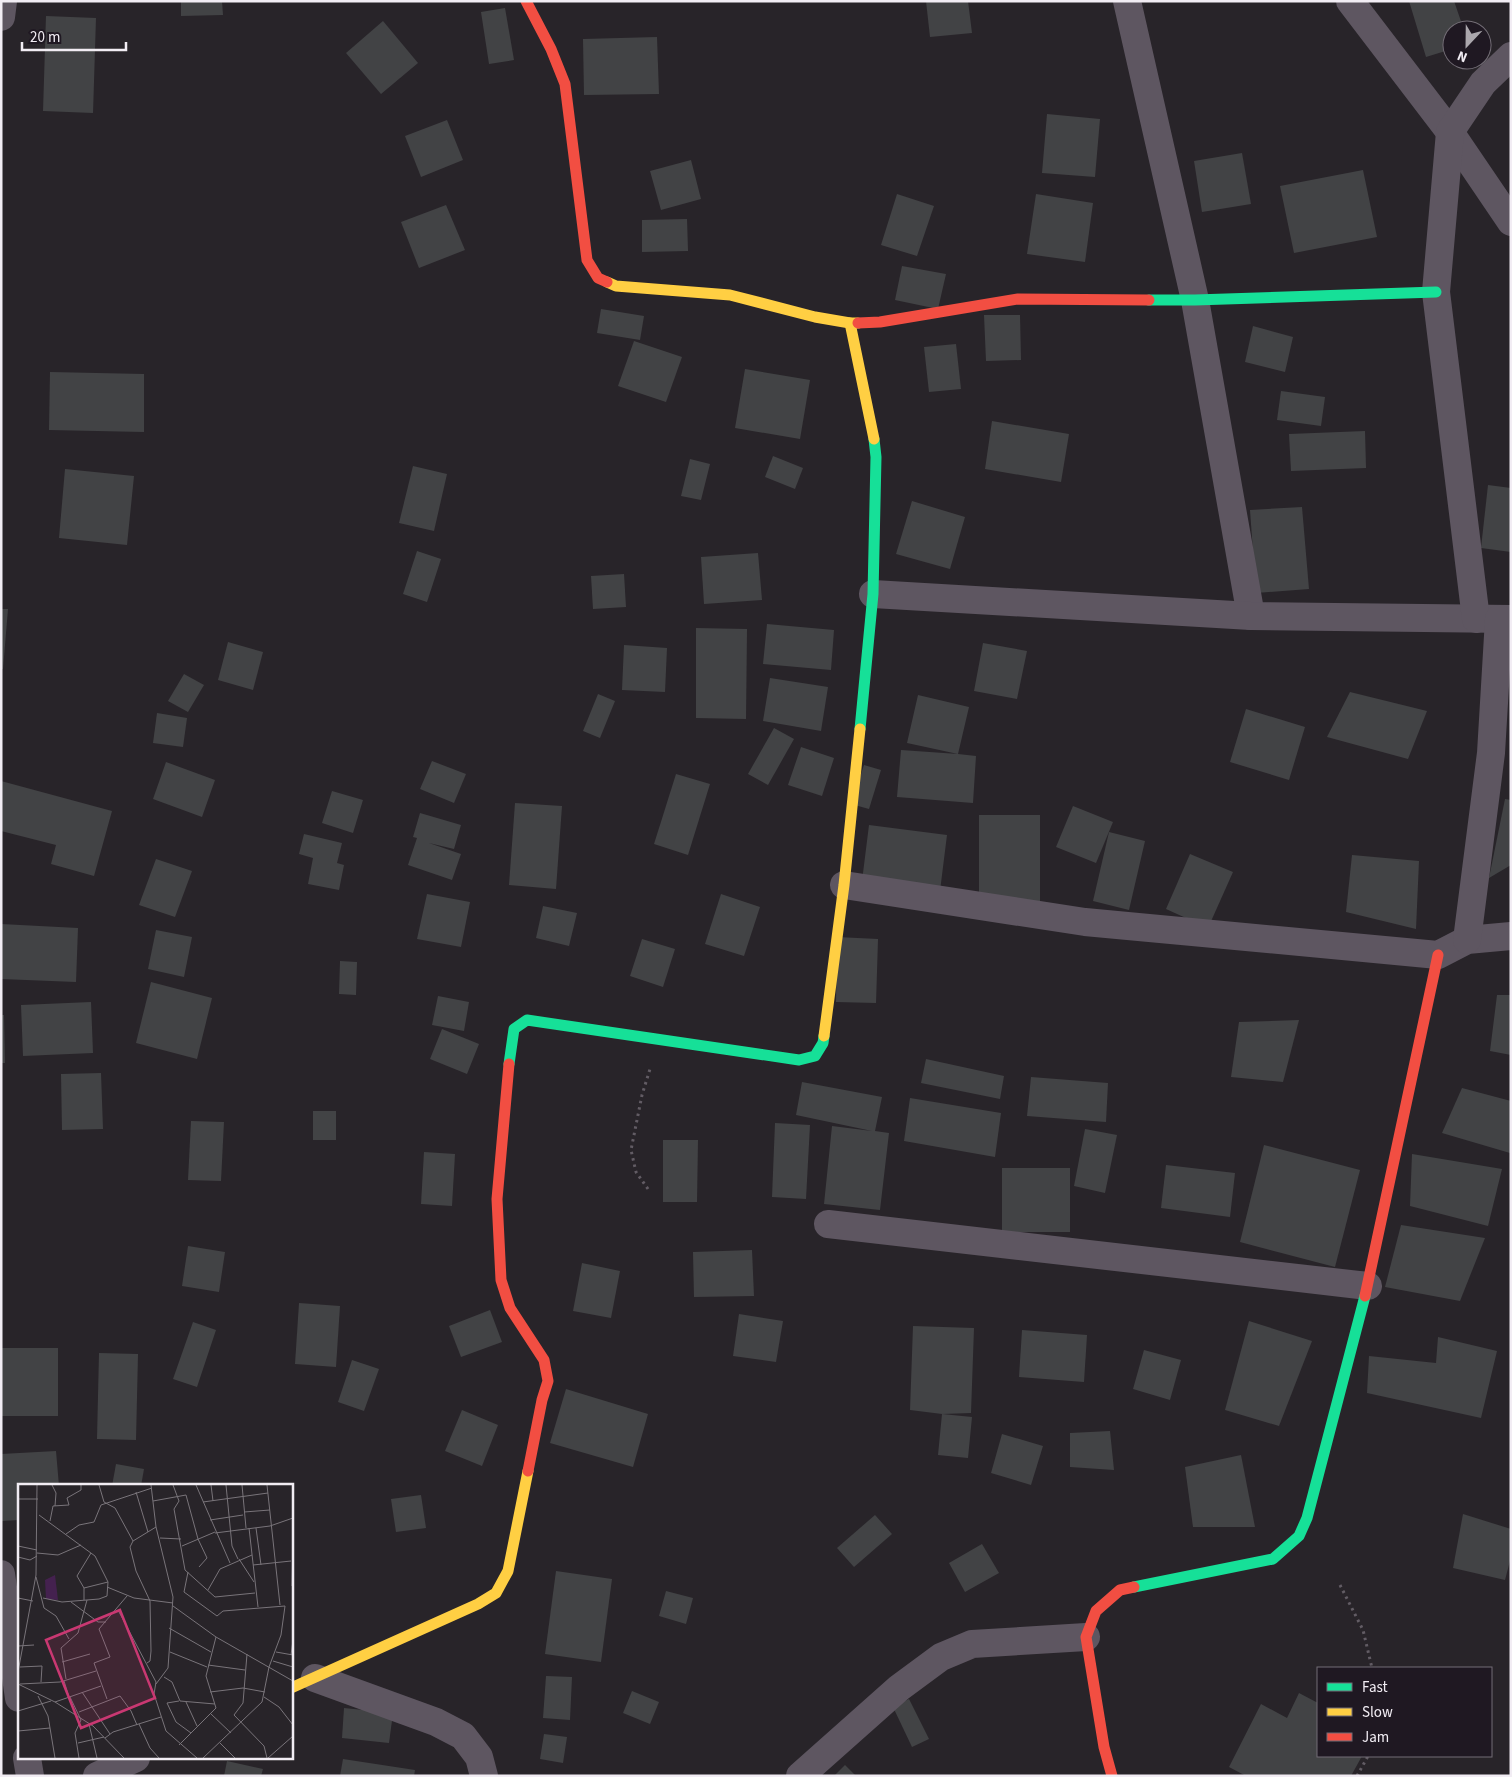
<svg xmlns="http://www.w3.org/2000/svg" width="1512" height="1777" viewBox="0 0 1512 1777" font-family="'Source Sans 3',sans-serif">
<rect width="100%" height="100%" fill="#282429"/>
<g fill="#424345">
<path d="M181,1h41l1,14 -42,1z"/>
<path d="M926,1h42l4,32 -42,4z"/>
<path d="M1409,1h45l10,29h-12v19l-26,8z"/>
<path d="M505,8l9,52 -25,4 -8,-52z"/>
<path d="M46,16l50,2 -3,95 -50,-2z"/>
<path d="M383,21l35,42 -37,31 -35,-41z"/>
<path d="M657,37l2,57 -75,1 -1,-56z"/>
<path d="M1047,114l53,5 -5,58 -53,-4z"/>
<path d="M447,120l16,40 -42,17 -16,-41z"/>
<path d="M1242,153l9,51 -49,8 -8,-51z"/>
<path d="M691,160l10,39 -40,11 -11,-39z"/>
<path d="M1363,170l14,67 -83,16 -14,-67z"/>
<path d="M897,194l37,12 -17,50 -36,-11z"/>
<path d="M1036,194l57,9 -8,59 -58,-8z"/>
<path d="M446,205l19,45 -46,18 -18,-46z"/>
<path d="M687,219l1,32 -46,1v-32z"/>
<path d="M902,266l44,8 -8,35 -43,-9z"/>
<path d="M601,309l43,7 -4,24 -43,-7z"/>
<path d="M984,315h36l1,45 -35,1z"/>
<path d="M1253,326l40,11 -8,35 -40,-10z"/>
<path d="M634,341l48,16 -16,45 -48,-16z"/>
<path d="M956,344l5,45 -32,3 -5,-45z"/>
<path d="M745,369l65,11 -10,59 -65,-11z"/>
<path d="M50,372l94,2v58l-95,-2z"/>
<path d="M1281,391l44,6 -4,29 -44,-6z"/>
<path d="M992,421l77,13 -8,48 -76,-13z"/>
<path d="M1365,431l1,37 -75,3 -2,-37z"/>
<path d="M773,456l30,12 -8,21 -30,-12z"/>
<path d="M690,459l20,5 -9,36 -20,-4z"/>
<path d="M413,466l34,8 -13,57 -35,-8z"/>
<path d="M65,469l69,7 -7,69 -68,-7z"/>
<path d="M1488,485l23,3v64l-30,-4z"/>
<path d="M912,501l53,16 -15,52 -54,-15z"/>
<path d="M1302,507l7,82 -53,4 -6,-83z"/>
<path d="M417,551l24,8 -14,43 -24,-8z"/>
<path d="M758,553l4,47 -58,4 -3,-47z"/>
<path d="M624,574l2,33 -33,2 -2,-33z"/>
<path d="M1,609h7l-5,60h-2z"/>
<path d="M767,624l67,6 -3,40 -68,-6z"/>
<path d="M696,628l51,1 -1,90 -50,-1z"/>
<path d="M228,642l35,10 -10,38 -35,-10z"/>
<path d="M983,643l44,8 -10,48 -43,-8z"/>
<path d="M624,645l43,3 -2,44 -43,-2z"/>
<path d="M184,674l20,11 -16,27 -20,-11z"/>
<path d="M770,678l58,9 -7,44 -58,-10z"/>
<path d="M1350,692l77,19 -19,48 -81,-22z"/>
<path d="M598,694l17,7 -15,37 -17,-7z"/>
<path d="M918,695l51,12 -11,47 18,2 -3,47 -76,-6 4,-47 57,4 -51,-11z"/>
<path d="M1246,709l59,18 -16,53 -59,-18z"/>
<path d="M157,713l30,5 -4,29 -30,-4z"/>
<path d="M774,728l20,11 -26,46 -20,-11z"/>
<path d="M801,747l33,11 -12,38 -34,-11z"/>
<path d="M432,761l34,13 -12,29 -34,-14z"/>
<path d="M166,762l49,18 -13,37 -49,-18z"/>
<path d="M864,765l17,5 -12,39 -18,-5z"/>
<path d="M676,774l34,10 -22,71 -34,-11z"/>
<path d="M1,781l111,30 -18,65 -43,-12 5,-19 -55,-14z"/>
<path d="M332,791l31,9 -10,33 -31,-10z"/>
<path d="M1505,799l6,1v65l-22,13z"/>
<path d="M515,803l47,3 -6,83 -47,-4z"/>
<path d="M1073,806l40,16 -17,41 -40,-16z"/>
<path d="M420,813l41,12 -7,24 -25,-6 32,11 -9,26 -44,-15 9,-27 -4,-1z"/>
<rect x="979" y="815" width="61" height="92"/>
<path d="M869,825l78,10 -7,56 -78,-10z"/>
<path d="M1109,832l36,9 -16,69 -36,-9z"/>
<path d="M304,834l38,9 -5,20 7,2 -5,25 -31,-6 5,-26 -14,-4z"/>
<path d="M1190,854l43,18 -25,56 -42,-19z"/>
<path d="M1352,855l67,6 -3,68 -70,-17z"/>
<path d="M156,859l36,12 -17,46 -36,-12z"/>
<path d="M427,894l43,8 -9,45 -44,-8z"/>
<path d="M721,894l39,13 -16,49 -39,-12z"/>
<path d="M543,906l34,7 -8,33 -33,-8z"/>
<path d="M1,924l77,4 -2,54 -75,-3z"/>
<path d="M156,930l36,7 -8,40 -36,-8z"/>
<path d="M837,937l41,2 -2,64 -40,-1z"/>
<path d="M642,939l33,10 -12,38 -33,-11z"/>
<path d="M340,961l17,1 -1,33 -17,-1z"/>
<path d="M151,982l61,16 -15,61 -61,-16z"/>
<path d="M1497,995h14v60l-21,-4z"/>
<path d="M438,996l31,6 -5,29 -32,-6z"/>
<path d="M91,1002l2,51 -70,3 -2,-51z"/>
<path d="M1,1015h3l1,48h-4z"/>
<path d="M1299,1020l-16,62 -52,-5 8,-55z"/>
<path d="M442,1029l37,15 -12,30 -37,-15z"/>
<path d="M926,1059l78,17 -4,23 -79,-16z"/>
<path d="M101,1073l2,56 -41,1 -1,-56z"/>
<path d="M1031,1077l77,6 -2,39 -79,-6z"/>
<path d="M802,1082l80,15 -7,34 14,2 -9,77 -56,-6 8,-78 40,5 -76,-16z"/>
<path d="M1462,1088l49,13 -1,52 -68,-20z"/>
<path d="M910,1098l91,15 -6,44 -91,-16z"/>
<rect x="313" y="1111" width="23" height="29"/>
<path d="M191,1121l33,1 -3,59 -33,-1z"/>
<path d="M775,1123l35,2 -4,74 -34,-2z"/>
<path d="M1085,1129l32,6 -12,58 -31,-7z"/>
<path d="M663,1140h35l-1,62h-34z"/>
<path d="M1264,1145l96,25 -25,97 -95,-25z"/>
<path d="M424,1152l31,2 -3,52 -31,-2z"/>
<path d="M1412,1154l90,15 -14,57 -78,-20z"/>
<path d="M1166,1165l69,8 -5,44 -69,-9z"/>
<rect x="1002" y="1168" width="68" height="64"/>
<path d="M1401,1225l84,13 -25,63 -75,-14z"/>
<path d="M188,1246l37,6 -6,40 -37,-6z"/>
<path d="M752,1250l2,46 -60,1 -1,-45z"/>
<path d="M582,1263l38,8 -9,47 -38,-7z"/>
<path d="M299,1303l41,3 -4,61 -41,-3z"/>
<path d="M490,1310l12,32 -41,15 -12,-31z"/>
<path d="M739,1314l44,7 -7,41 -43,-6z"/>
<path d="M1249,1321l63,20 -33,85 -54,-16z"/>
<path d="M193,1322l23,8 -19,57 -24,-8z"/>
<path d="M913,1326l61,2 -3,85 -29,1 30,3 -4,41 -30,-3 4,-41 -32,-4z"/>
<path d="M1022,1330l65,5 -3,47 -65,-5z"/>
<path d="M1438,1337l59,14 -16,67 -114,-25 2,-37 67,7z"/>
<rect x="1" y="1348" width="57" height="68"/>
<path d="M1144,1350l37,10 -11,40 -37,-11z"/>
<path d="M99,1353l39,1 -2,86 -39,-1z"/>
<path d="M352,1360l27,9 -15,42 -26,-9z"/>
<path d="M566,1389l82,25 -15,53 -83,-24z"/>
<path d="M462,1410l36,15 -16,41 -37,-15z"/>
<path d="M1110,1431l4,39 -44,-3v-34z"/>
<path d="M1002,1434l41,12 -12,39 -40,-12z"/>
<path d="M56,1451l3,35h-40v34l-17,1 -1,-67z"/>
<path d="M1241,1455l14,72h-62l-8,-60z"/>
<path d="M116,1464l28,5 -3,17h-29z"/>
<path d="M175,1483l26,1v2h-26z"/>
<path d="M421,1495l5,33 -30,4 -5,-33z"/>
<path d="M1463,1514l48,15v28l-6,23 -52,-12z"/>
<path d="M875,1515l17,19 -38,33 -17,-19z"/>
<path d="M982,1544l17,29 -34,19 -16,-29z"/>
<path d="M556,1571l56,8 -11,83 -56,-8z"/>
<path d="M666,1591l27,7 -7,26 -27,-8z"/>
<path d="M546,1676l26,1 -2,43 -27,-2z"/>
<path d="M632,1691l27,11 -9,22 -27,-11z"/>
<path d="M1299,1693l19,10v53h44l-11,20h-105l-17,-9 32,-63 26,14z"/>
<path d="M909,1699l20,40 -17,8 -19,-40z"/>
<path d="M344,1708l49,5 -4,30 -47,-5z"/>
<path d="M544,1734l23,3 -4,26 -23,-4z"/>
<path d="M343,1759l72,11 -1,6h-74z"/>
<path d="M227,1761l36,8 -2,7h-37z"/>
<path d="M845,1765l11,11h-22z"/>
</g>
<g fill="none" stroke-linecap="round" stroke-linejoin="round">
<g stroke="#625c64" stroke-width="3" stroke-dasharray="2.5 4" stroke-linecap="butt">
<path d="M648,1189l-12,-17 -5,-22 11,-55 8,-26"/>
<path d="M1340,1585l23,45 9,38"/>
<path d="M1357,1776l11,-20"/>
</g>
<g stroke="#5e5661" stroke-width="28">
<path d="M1127,1l68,299 56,316"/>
<path d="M1350,1l100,131 61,90"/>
<path d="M1,17l2,-16"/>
<path d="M873,594l378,22 260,3"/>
<path d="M1476,619l-40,-327 14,-160 33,-49 28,-27"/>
<path d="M844,885l241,37 353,33 29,-15 44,-4"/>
<path d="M1467,940l24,-187 8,-134"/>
<path d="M828,1224l540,62"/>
<path d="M1,1574l18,124"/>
<path d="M315,1678l121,44 27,14 16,21 5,19"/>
<path d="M27,1758l3,18"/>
<path d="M97,1776l39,-18"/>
<path d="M800,1776l99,-88 42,-31 31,-13 114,-7"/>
</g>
<g stroke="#16e098" stroke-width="11">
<path d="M1149,300h46l241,-8"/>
<path d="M860,729l13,-135 3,-137 -2,-18"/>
<path d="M509,1064l5,-35 13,-9 272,40 16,-4 8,-13 1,-7"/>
<path d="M1134,1587l139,-28 26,-23 8,-18 58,-222"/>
</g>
<g stroke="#ffcf43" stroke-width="11">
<path d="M607,282l9,4 114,9 85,22 35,6h8"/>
<path d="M850,323l24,116"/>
<path d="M824,1036l20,-151 16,-156"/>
<path d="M291,1688l187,-84 18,-11 12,-22 20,-100"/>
</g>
<g stroke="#f24e42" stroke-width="11">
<path d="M526,1l25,48 14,35 22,176 11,18 9,4"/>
<path d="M858,323l22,-1 138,-23 131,1"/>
<path d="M509,1064l-12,135 4,81 9,28 34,52 4,21 -6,19 -14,71"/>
<path d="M1365,1296l73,-341"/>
<path d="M1112,1776l-8,-29 -18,-110 10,-26 24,-21 14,-3"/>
</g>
</g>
<g transform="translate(18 1484)">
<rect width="275" height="275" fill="#282429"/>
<path d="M37,91l3,25 -12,-1 -1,-19z" fill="#44214f"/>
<path fill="none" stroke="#79747a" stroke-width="1" d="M34,1l4,8 -1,13M81,1l5,17 11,6 18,33M133,1l5,42 17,70 -5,71 -12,16M155,1l6,16 -5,8 11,61 30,27 40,-4M178,1l34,78M193,1l2,16M208,1l6,61 6,13M224,1l4,43M249,1l13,120M118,8l12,40M0,15h20M135,17l33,-6 12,44 9,19 -8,9M185,18l65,-9M226,28l26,-2M21,31l56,41 13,26 -1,14 -8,3 -37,3 -19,-4M192,36l33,-5M32,37l3,-15 16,-1 -2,-7 14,-8v-5M231,44l9,79M238,44l5,37M197,49l55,-7 23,-8M48,50l13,-9 15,-3 7,-17 51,-17M142,54l21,1M0,62l19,4M164,62l33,-14M19,69l21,2 23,-10M0,73l12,3 7,-4M221,75l15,23M235,81l38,-4M170,88l-4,20 33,24 6,-5 62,-5 -4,29 -12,32 -7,35 -59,56M18,93l8,31 12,8 13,23M274,102l1,-51M89,103l27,11 39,5M66,104l24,-6M190,106l12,-21 32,-14M0,114l15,3M66,116v-12l-7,-12 14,-23M53,118l27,20h8M155,122l43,31 77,44M100,126l38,72 -2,12 12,37 31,27M151,144l42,24M0,162l16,-1M152,168l37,15M258,168l17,3M229,170l-4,49 -9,12 30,31 3,12M273,171l2,-15M255,177l20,6M44,178l28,-8M129,179l3,-2 1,-10 -1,-50 -14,-30 -6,-24 3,-6 23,-14M190,181l37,5M2,183l22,-1 -1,16M0,188l18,-97 1,-90M146,193l8,5 8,19 35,3M48,195l-5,-31 17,-15 9,-33M46,197l5,16M0,200l37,18 38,24 31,32M2,200l40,-2 36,-11M64,208l28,42M192,208l33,-4 22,4M20,212l10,20 7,42M52,213l11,23 -6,13 4,25M246,213l15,10 14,18M89,215l-13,-36 16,-6 -11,-28 28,-33M161,217l-12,2 9,19 15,11M37,218l46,-16M168,218l11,24M0,227l33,-10M61,228l41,-16 11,15 6,14M193,230l20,19M71,240l8,34M121,240l11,24 9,10M0,247l32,-3M87,254l8,-6 48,-15M0,258v16M60,259l26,-6M202,259l15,15M161,261l37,-37 -10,-32 10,-39M250,274l25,-22"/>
<path fill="#c93872" fill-opacity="0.15" stroke="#c93872" stroke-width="2.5" d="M102,126l35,88 -74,30 -35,-88z"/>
<rect width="275" height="275" fill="none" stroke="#f2edf4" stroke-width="2.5"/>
</g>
<rect width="1512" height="1777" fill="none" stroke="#f2edf4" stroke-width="5"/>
<rect x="1317" y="1667" width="175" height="90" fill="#1f1822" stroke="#736d76"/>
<rect x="1327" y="1683" width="25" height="8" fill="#16e098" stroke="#736d76"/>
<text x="1362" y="1692" font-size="15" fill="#f2edf4">Fast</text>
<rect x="1327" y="1708" width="25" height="8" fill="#ffcf43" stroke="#736d76"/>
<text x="1362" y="1717" font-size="15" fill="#f2edf4">Slow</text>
<rect x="1327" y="1733" width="25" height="8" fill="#f24e42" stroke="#736d76"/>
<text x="1362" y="1742" font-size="15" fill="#f2edf4">Jam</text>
<g transform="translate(1467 45) rotate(202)"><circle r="24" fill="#1f1822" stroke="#736d76"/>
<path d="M0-4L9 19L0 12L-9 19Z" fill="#aba7ad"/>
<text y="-8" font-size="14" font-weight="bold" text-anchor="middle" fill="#f2edf4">N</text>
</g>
<path d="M22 42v8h104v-8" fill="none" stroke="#f2edf4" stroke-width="2.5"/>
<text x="30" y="42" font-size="15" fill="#f2edf4" stroke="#1f1822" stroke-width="4" paint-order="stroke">20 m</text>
</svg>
